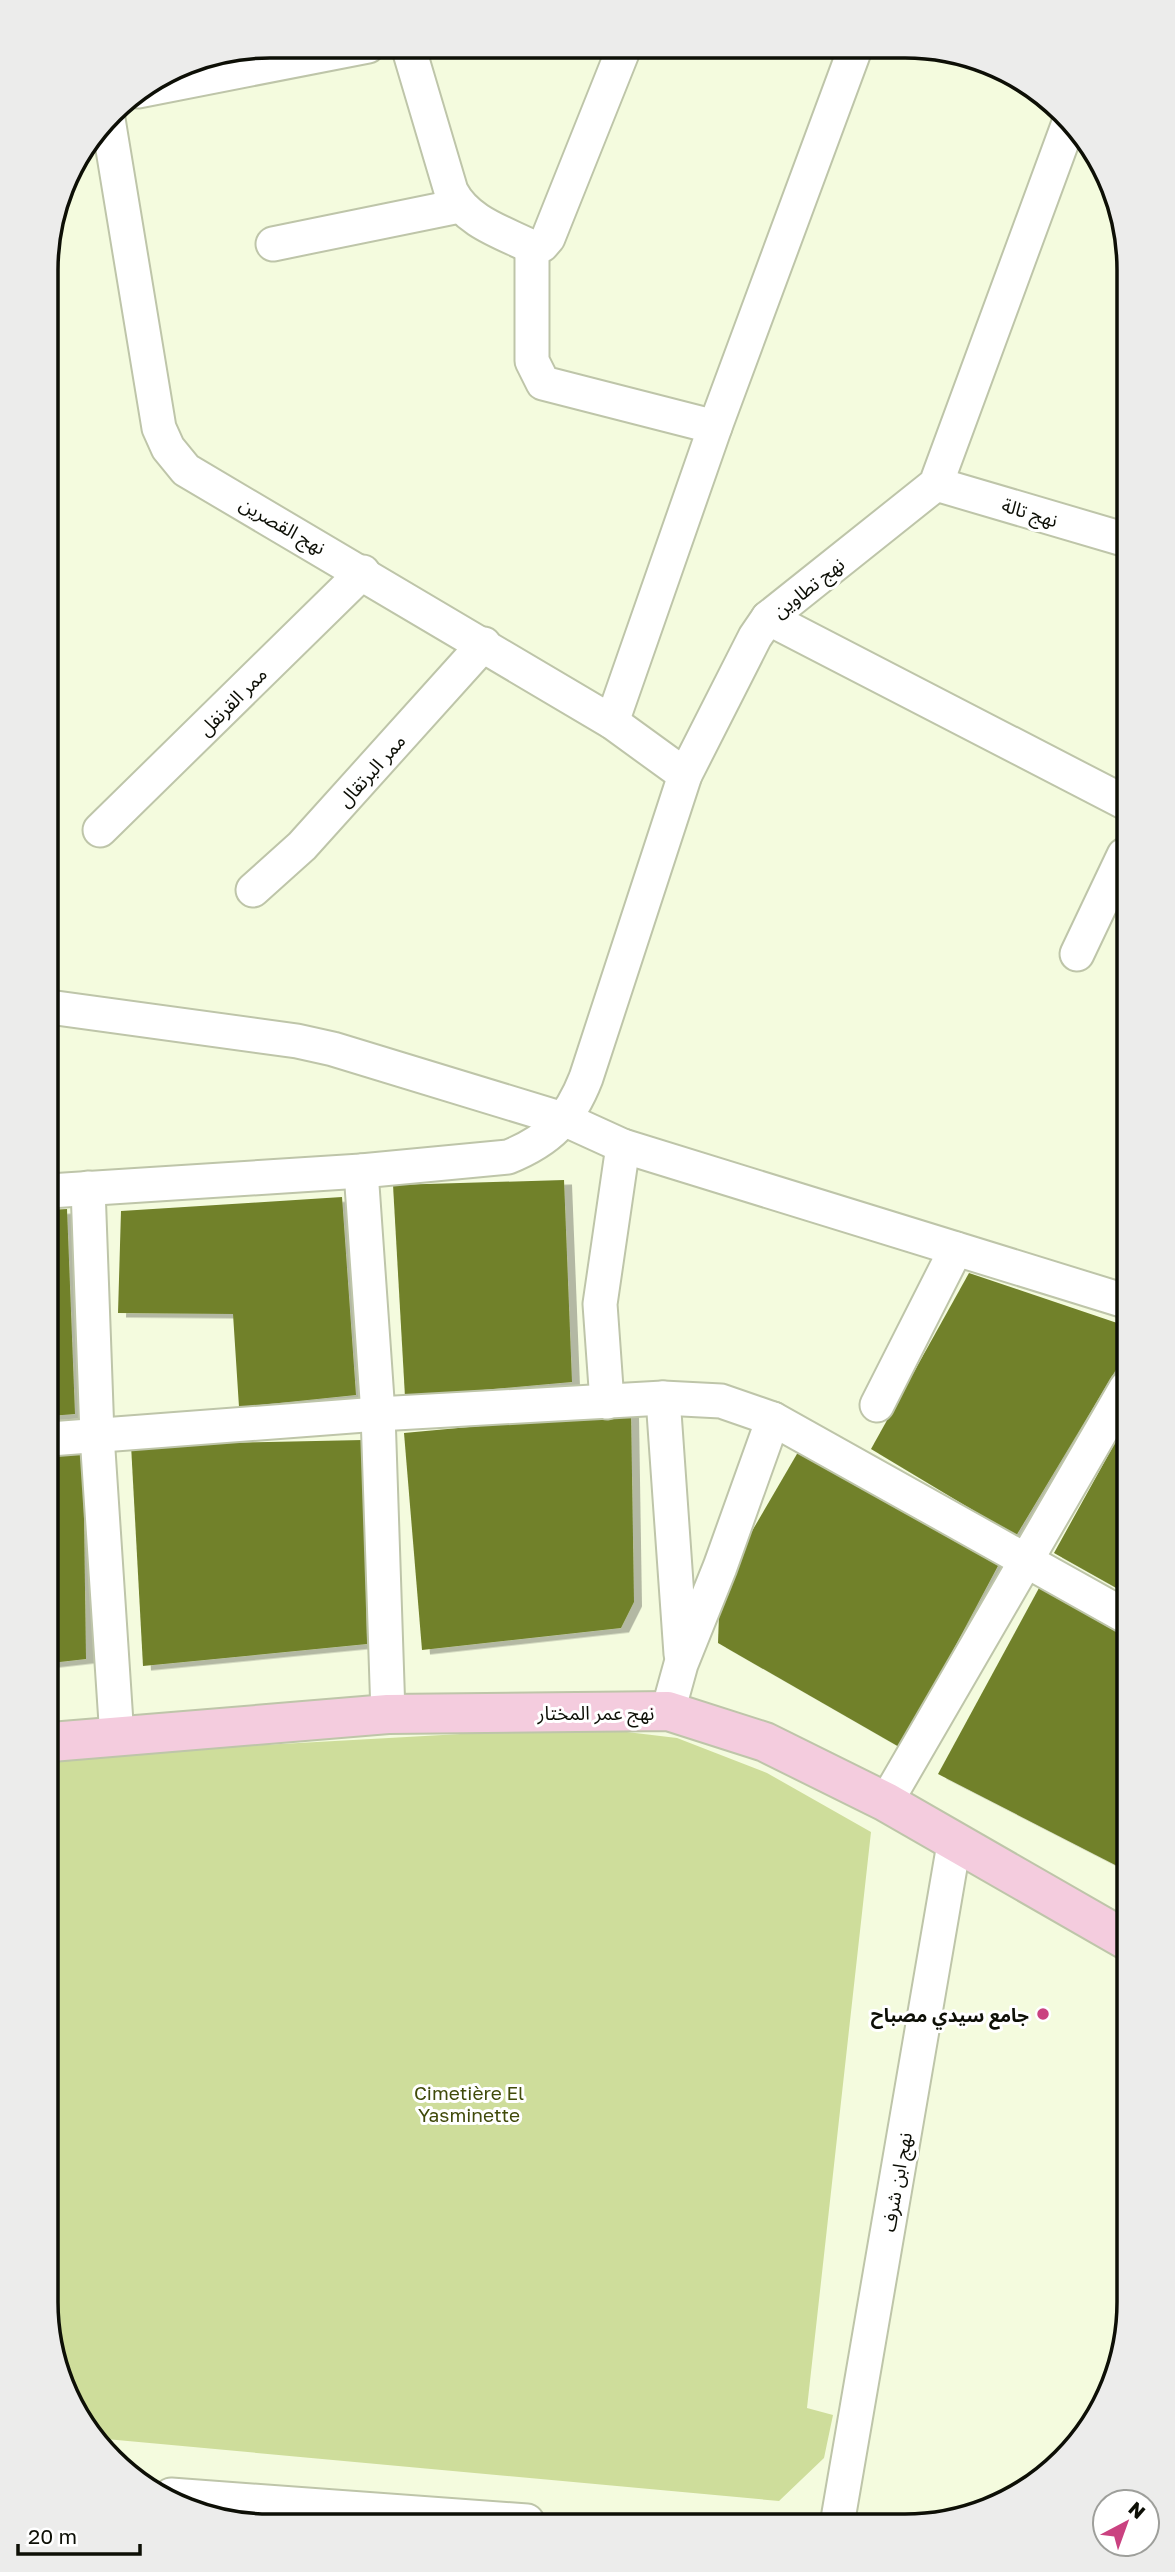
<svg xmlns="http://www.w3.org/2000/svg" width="1175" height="2572" viewBox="0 0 1175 2572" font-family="'Golos Text','Noto Sans Arabic',sans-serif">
<defs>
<filter id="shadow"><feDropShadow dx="8" dy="4.5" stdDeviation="0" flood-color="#0004"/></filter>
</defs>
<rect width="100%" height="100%" fill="#f4fbde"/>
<path fill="#cedd9b" d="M585,1727l92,11 90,35 104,59 -64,576 26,7 -9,43 -45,43 -684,-63 -19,-23 -23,-54 -2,-604z"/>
<g fill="#71812b" filter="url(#shadow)">
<path d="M564,1180l8,202 -167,15 -12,-212z"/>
<path d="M342,1197l14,198 -117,12 -6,-93 -115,-1 3,-102z"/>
<path d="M67,1209l8,205 -25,2 -1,-206z"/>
<path d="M969,1273l157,53v27l-110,183 -145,-87z"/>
<path d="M631,1412l3,190 -13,26 -199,22 -18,-217z"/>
<path d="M1126,1423v74l1,97 -73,-41z"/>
<path d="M363,1440l4,204 -224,22 -12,-221z"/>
<path d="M801,1447l198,117 -98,184 -183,-105 2,-57z"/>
<path d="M83,1449l3,210 -35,4 -1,-212z"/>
<path d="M1039,1588l88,49v234l-189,-97z"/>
</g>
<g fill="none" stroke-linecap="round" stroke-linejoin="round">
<g stroke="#bec5a9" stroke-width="37">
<g id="street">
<path d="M408,46l43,145c16,31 51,41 81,56l10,-2 6,-7 76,-190"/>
<path d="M138,91l230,-45"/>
<path d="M108,119l51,309 9,20 18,22 426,252 73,53"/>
<path d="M273,244l186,-38"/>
<path d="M532,247v114l11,22 172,44"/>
<path d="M936,484l187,55"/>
<path d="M768,618l356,184"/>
<path d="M612,722l103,-295 140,-378"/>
<path d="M100,830l263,-258"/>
<path d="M253,890l49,-44 182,-202"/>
<path d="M1077,954l47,-99"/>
<path d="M49,1007l248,34 36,8 233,71 57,26 502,155"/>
<path d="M361,1171l17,243 10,300"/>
<path d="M88,1188l9,247 20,303"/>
<path d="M49,1191l312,-20 147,-14c42,-17 62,-38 78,-79l99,-303 70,-138 13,-19 168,-134 134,-364"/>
<path d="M663,1398l18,256"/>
<path d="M607,1402l-7,-98 23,-158"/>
<path d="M877,1405l79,-156"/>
<path d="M50,1439l328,-25 285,-16 58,3 52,18 354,198"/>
<path d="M668,1711l13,-47 39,-97 53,-148"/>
<path d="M886,1802l240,-414"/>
<path d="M171,2495l356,26"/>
<path d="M838,2519l116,-675"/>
</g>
</g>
<g stroke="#bec5a9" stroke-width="42">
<path id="secondary" d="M51,1742l337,-28 280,-3 97,31 121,60 242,139"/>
</g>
<use href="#street" stroke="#fff" stroke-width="33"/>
<use href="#secondary" stroke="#f4ccde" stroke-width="38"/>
</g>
<circle fill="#ca4280" stroke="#fff" stroke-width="2.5" cx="1043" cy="2014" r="7"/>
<g text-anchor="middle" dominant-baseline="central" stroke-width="6" stroke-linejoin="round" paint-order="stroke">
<g font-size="19" fill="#0d0f06" stroke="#fff">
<text transform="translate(1030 512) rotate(17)">نهج تالة</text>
<text transform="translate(283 525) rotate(30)">نهج القصرين</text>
<text transform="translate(808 587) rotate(-38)">نهج تطاوين</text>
<text transform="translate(232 701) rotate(-45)">ممر القرنفل</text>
<text transform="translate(371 770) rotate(-48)">ممر البرتقال</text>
<text x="596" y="1712">نهج عمر المختار</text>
<text transform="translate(896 2182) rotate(-80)">نهج ابن شرف</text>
</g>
<g font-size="19" font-weight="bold" fill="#0d0f06" stroke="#fff" text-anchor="end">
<text x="1029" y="2014">جامع سيدي مصباح</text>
</g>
<g font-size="19" fill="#404a0a" stroke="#fff">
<text x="469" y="2092">Cimetière El<tspan x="469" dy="22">Yasminette</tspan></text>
</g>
</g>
<path d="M0 0H1175V2572H0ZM270 58H905A212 212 0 0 1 1117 270V2302A212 212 0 0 1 905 2514H270A212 212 0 0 1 58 2302V270A212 212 0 0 1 270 58Z" fill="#ececeb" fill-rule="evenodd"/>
<path fill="none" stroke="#0d0f06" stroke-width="3.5" d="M270 58H905A212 212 0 0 1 1117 270V2302A212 212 0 0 1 905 2514H270A212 212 0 0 1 58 2302V270A212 212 0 0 1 270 58Z"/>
<g transform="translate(1126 2523) rotate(41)"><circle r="33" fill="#ffffff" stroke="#9e9f9b" stroke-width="2"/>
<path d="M0-5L12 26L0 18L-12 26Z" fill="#ca4280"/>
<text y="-10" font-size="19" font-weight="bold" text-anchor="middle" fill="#0d0f06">N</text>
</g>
<path d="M18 2544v10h122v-10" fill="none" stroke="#0d0f06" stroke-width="3.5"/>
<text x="28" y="2544" font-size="21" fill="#0d0f06" stroke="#ffffff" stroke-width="5" paint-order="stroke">20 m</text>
</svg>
